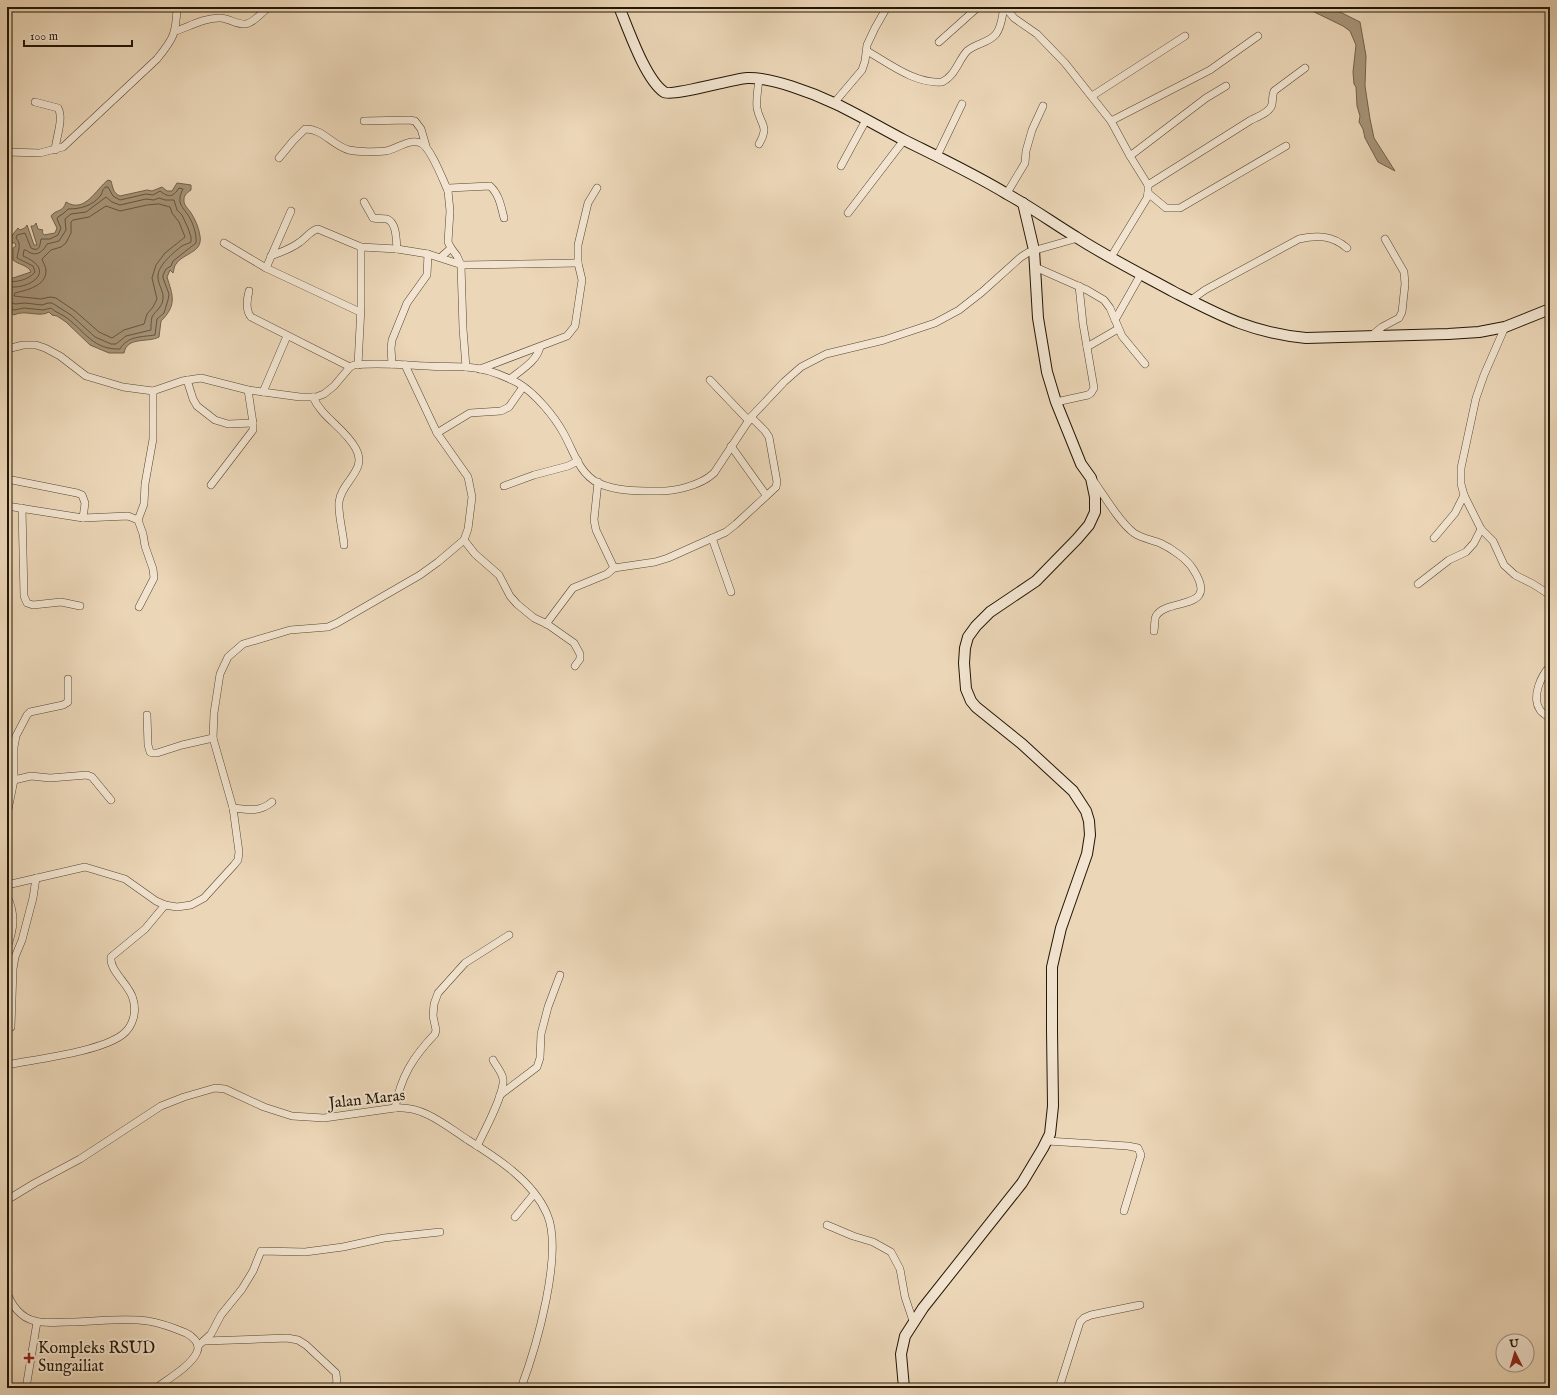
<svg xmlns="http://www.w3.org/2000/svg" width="1557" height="1395" viewBox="0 0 1557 1395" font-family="'IM FELL English',serif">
<rect width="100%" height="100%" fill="#ebd6b7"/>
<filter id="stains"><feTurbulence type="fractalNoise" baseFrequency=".005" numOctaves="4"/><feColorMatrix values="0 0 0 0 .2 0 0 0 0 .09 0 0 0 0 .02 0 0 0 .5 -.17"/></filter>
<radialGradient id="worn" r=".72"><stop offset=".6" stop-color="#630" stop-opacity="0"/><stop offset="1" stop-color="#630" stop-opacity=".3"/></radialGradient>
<g fill="#a7957a" stroke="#72624b">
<path d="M1304,7h26l30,15 6,34 -1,30 5,33 4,19 21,33 -17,-9 -13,-24 -2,-9 -4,-7 1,-6 -3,-10 -1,-19 -2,-3 -1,-12 3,-27 -6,-14 -7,-5z"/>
<path d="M108,180l3,1c2,7 2,12 9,15l27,-6 5,1 10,-4 5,4h5l5,-8 14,2v5c-3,2 -7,5 -7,9 -1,6 4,9 7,14 4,6 8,15 9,23 3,17 -17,17 -24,28 -2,2 -2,6 -3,9l-3,-3 -3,7c6,19 10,28 -6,44l-2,16c-11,6 -32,-1 -35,16h-15l-19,-8 -24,-23 -9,-6 -5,-1 -3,-3c-10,6 -24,-3 -35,3 -11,-7 -7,-26 -7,-38l6,1 18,-6c-3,-7 -12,-7 -18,-12v-12l3,-2 -1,-3h-4l-1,-5 8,-10 2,2 5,-2 2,-3 7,20h3l-6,-19h3l2,-3 2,6 5,1 -1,2 2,3 11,-2 2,-5 -6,-12c5,-7 12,-3 15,-14 19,12 30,-13 42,-22z"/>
</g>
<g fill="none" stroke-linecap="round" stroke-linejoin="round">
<g stroke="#65563f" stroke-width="1">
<path d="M159,204l11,3 2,6 7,9 6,15 -20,16 -9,12 -4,13 5,21 -4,8 -6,7 -3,10 -20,6 -12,8 -13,-6 -24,-21 -19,-13 -6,-1 -9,2 -27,-3 1,-3c12,-3 31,-7 31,-22 0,-5 -3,-8 -4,-12l9,-9 10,-3 5,-4 5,-10v-11l2,-2 16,-3 17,-11 14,5 27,-6z"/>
<path d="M7,281c8,2 22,-1 28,-9l-2,-6 -16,-8c1,-8 5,-13 -1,-20l1,-3 8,-2 6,15c9,5 9,-4 10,-9h9l8,-4 3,-7 -4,-9 1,-2 6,-4 4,-4c12,0 25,-3 33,-14 2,-4 1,-6 5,-8h2l5,9 7,4 26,-6 7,1 7,-4c9,7 13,6 19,-3l4,1c-1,2 -3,6 -3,9 -1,6 3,10 6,14 6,8 11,21 10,31l-23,18 -2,5 -5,3 -3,6v3l6,16 -1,6 -4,13 -7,6 -2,16c-13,2 -28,1 -35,14 -26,1 -35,-17 -53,-31 -5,-4 -11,-5 -16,-10l-8,2 -19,-2 -10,2 -7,-4"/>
<path d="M7,286c17,6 54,-14 16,-30l1,-6h2c8,7 16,4 21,-6l12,-3 7,-11 -1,-11 6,-5 15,-2 20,-15 6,5 8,3 26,-6 8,1 5,-2 6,2h9l3,10 5,5 6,13 3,9v5c-3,2 -6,2 -9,4 -8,6 -25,20 -24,31 0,8 6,14 5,22 -1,9 -8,12 -11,18 -1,4 -1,9 -1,13l-25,6 -10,8h-5l-16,-7 -24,-22 -19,-12h-4l-6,2 -17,-2 -10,1 -8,-3"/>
</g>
<g stroke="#554631" stroke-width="8">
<g id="street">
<path d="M1005,7l9,11 23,16 28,29 46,58 19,35 18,29v8l-1,5 -36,59"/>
<path d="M176,31c14,-5 31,-14 45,-13 9,1 17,7 25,6 9,-2 16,-12 23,-17"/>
<path d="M939,42l38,-34"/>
<path d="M867,51c23,13 48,33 75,31 13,-6 16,-21 25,-31 9,-8 22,-8 29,-17 6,-8 6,-18 8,-27"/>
<path d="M759,79c-1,9 -3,20 -2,29 3,17 13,17 2,36"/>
<path d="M1092,96l93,-60"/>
<path d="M35,102l23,6c6,10 -2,30 -3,42"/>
<path d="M834,103l28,-33 3,-9 2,-16 8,-17 12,-21"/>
<path d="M364,121l45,-1 6,1 6,8 5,17"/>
<path d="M1111,121l99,-51 48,-34"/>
<path d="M7,152l33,1 23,-6 94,-88c17,-21 19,-25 20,-52"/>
<path d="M937,156l25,-52"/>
<path d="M1130,156l76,-58 20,-12"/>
<path d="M279,158l14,-17 12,-12c17,-1 28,17 44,21 9,2 27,2 37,1 11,-2 23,-13 35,-8 10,5 22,37 27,48"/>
<path d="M841,166l25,-46"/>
<path d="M1148,185l103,-65c6,-3 20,-8 21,-16 1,-5 0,-8 2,-13l31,-23"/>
<path d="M1007,193l18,-30 1,-12 6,-21 11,-24"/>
<path d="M1148,193l18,15h14l106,-62"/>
<path d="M364,202l9,16c5,1 9,0 14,1 10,4 9,21 10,30"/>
<path d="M848,213l56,-73"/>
<path d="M224,243l42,25 94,44"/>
<path d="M451,248l6,8 4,9 2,64 3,38"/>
<path d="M271,256c10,-4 20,-7 29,-14 6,-4 11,-12 18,-13l43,18 36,2 31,5 34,11 116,-2"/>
<path d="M441,257l10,-9 -3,-6 2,-31 -2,-20 1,-3 41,-2c9,8 11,20 14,32"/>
<path d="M1035,267l52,23 17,10 6,8 12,28 23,28"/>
<path d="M266,268l25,-57"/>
<path d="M249,291c-2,8 -4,19 2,26l99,50"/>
<path d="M1191,300l14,-10 94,-51c18,-4 33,-4 48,9"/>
<path d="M1115,320l26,-46"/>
<path d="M1505,327l-21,48 -8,23 -15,70v16l3,11 17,34 12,12 11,24 11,10 18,9 17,11"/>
<path d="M1371,336l11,-9 17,-9 3,-6 3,-28 -1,-12 -19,-33"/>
<path d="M1087,347l31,-18"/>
<path d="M7,349l16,-4h13l9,3 15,8 26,20 37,11 30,4 29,-10 19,-3 47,12 52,7h16l8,-3 10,-8 16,-19 4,-2c24,-3 48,0 73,1 13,1 26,0 39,1 17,1 37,8 52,16 17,10 37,34 46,51 10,18 15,39 34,49 18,8 38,8 57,8 18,1 45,-5 59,-18l37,-56 33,-35 17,-15 25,-13 58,-14 51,-17 24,-13 23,-18 39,-35 8,-5 49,-14"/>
<path d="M392,364l-1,-16 1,-8 15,-37 20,-28 1,-21"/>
<path d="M358,365l3,-58v-60"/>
<path d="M480,369l87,-33 8,-10 7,-46 -4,-17v-18l10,-42 9,-15"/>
<path d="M510,379c11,-9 27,-18 30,-32"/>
<path d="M187,380l6,19 4,7 18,14 13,4 25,-1"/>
<path d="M710,380l39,41"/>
<path d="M263,392l24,-56"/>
<path d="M313,397c9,21 32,31 43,52 12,21 -15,33 -17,53 -1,13 4,29 5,43"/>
<path d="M1056,402l32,-7 3,-2 3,-5 -11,-64 -4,-38"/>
<path d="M437,433l33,-20 31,-2 8,-4 14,-20"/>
<path d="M731,446l35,49"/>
<path d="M7,479l70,14 5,2 3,8 -2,15"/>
<path d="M1093,480c11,15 26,42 41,53 7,5 18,7 26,10 11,5 27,16 33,26 28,43 -26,28 -37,47 -2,4 -1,10 -2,15"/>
<path d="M598,482l-4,38 2,10 18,38"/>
<path d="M211,485l42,-55v-7l-5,-33"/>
<path d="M504,486l30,-11 34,-9 10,-5"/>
<path d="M7,506l76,12 45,-2 10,4 5,14 2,12 8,23 1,9 -15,29"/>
<path d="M22,508l2,88 3,7 6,2 28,-3 19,4"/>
<path d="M138,520l6,-16 1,-20 8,-45v-48"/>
<path d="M712,538l19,54"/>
<path d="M1434,538l21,-25 9,-18"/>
<path d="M464,540l11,14 24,21 11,21 7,8 17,14 13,6 27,19 6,11v5l-5,7"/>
<path d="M1418,584l31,-24 17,-8 8,-9 7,-14"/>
<path d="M546,624l27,-36 34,-14 7,-6 41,-6 13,-4 58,-26 10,-8 40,-37 1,-5 -8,-45 -4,-6 -14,-14"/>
<path d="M1550,666c-9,10 -19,31 -10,44 2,3 7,6 10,8"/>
<path d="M147,715l1,30 2,7 2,1h5l25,-8 31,-7"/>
<path d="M14,780l17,-4 19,2 37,-3 5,2 19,23"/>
<path d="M233,808c16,2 27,4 39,-6"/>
<path d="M7,815l7,-35v-33l2,-11 11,-21 3,-3 33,-7 5,-3v-23"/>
<path d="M7,885l78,-18 40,12 31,22 9,4 12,2 14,-2 13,-7 30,-33 4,-5 1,-8 -6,-44 -20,-70 1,-25 6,-39 8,-17 15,-13 47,-14 38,-3 9,-4 83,-48 18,-13 26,-22 4,-11 4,-32 -4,-20 -31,-44 -32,-68"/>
<path d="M7,896c9,19 7,32 0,52"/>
<path d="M11,1027l2,-58 2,-12 7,-17 11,-42 3,-20"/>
<path d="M7,1065c29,-6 92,-13 115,-30 11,-8 15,-23 11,-36 -3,-14 -24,-28 -22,-42l34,-28 20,-24"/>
<path d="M500,1095l37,-28 3,-9 1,-24 7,-27 12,-32"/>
<path d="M395,1108c6,-31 17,-50 40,-74l1,-4 -3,-14 1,-12 4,-11 27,-30 44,-28"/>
<path d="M1047,1141l81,5 10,2 3,7 -17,56"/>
<path d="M477,1146c7,-14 28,-53 26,-67 -1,-7 -7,-13 -10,-19"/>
<path d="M7,1200l28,-17 45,-24 81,-53 23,-9 31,-9 10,1 39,18 28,9 32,2 71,-10c29,-2 50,17 73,32 29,18 65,41 79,74 17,39 -11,134 -26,174"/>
<path d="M515,1217l19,-23"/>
<path d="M827,1225l26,11 20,6 18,10 9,17 5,28 8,24"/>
<path d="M7,1292c4,13 14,26 28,29 10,3 23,1 34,1 26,0 53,-5 79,-1 13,2 26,7 38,12 6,3 15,10 11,19 -6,14 -29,27 -41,36"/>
<path d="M205,1341l82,-3 11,2 8,5 30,28 1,10 -5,5"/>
<path d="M198,1346l13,-12 10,-19 21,-26 11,-18 8,-20 44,1 38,-5 41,-9 56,-6"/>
<path d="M26,1388l11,-66"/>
<path d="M1059,1388l21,-66 4,-4 7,-3 49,-10"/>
</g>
</g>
<g stroke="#231604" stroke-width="12">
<g id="secondary">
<path d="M619,7c9,21 26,72 45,85 8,5 68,-13 83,-14 24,-1 66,15 89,26 23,11 45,24 68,36 34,17 70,34 103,54 24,13 46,29 69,43 31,20 65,37 98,55 47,24 78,41 132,46l142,-4 31,-2 26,-5 45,-18"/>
<path d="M904,1388l-3,-34 4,-18 18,-28 99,-125 21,-35 7,-14 3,-28 -1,-76v-63l9,-39 26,-74 3,-19 -1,-14 -3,-10 -13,-20 -51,-47 -46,-37 -5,-6 -5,-12 -2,-26 1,-15 3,-11 8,-11 14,-14 46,-31 41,-42 12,-14 6,-13v-15l-4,-19 -10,-14 -25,-62 -9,-30 -9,-54 -4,-68 -11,-47"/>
</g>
</g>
<use href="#street" stroke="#f2e4d0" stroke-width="7"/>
<use href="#secondary" stroke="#f2e4d0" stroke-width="10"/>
</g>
<path fill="#8f2418" stroke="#f2e4d0" stroke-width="1.5" d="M27 1352h4v4h4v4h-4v4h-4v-4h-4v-4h4z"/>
<g text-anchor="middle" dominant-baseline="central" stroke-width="4" stroke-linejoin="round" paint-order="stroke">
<g font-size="16" fill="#231604" stroke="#f2e4d0">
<text transform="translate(367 1100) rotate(-6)">Jalan Maras</text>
</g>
<g font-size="16" fill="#231604" stroke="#f2e4d0" text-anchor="start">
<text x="38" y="1349">Kompleks RSUD<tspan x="38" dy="18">Sungailiat</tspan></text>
</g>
</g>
<rect width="1557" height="1395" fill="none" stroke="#ebd6b7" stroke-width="24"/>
<rect x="8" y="8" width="1541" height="1379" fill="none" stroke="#231604" stroke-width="2"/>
<rect x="12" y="12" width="1533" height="1371" fill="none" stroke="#231604"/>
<g transform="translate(1515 1353) rotate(355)"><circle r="19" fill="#f2e4d0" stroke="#9f927e"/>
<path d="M0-3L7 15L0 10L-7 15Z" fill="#8f2418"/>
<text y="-6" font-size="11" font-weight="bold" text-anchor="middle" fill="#231604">U</text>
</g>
<path d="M24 40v6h108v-6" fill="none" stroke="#231604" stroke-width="2"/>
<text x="30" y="40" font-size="12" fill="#231604" stroke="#f2e4d0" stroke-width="3" paint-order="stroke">100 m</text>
<rect width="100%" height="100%" filter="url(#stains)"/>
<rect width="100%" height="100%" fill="url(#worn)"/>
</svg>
